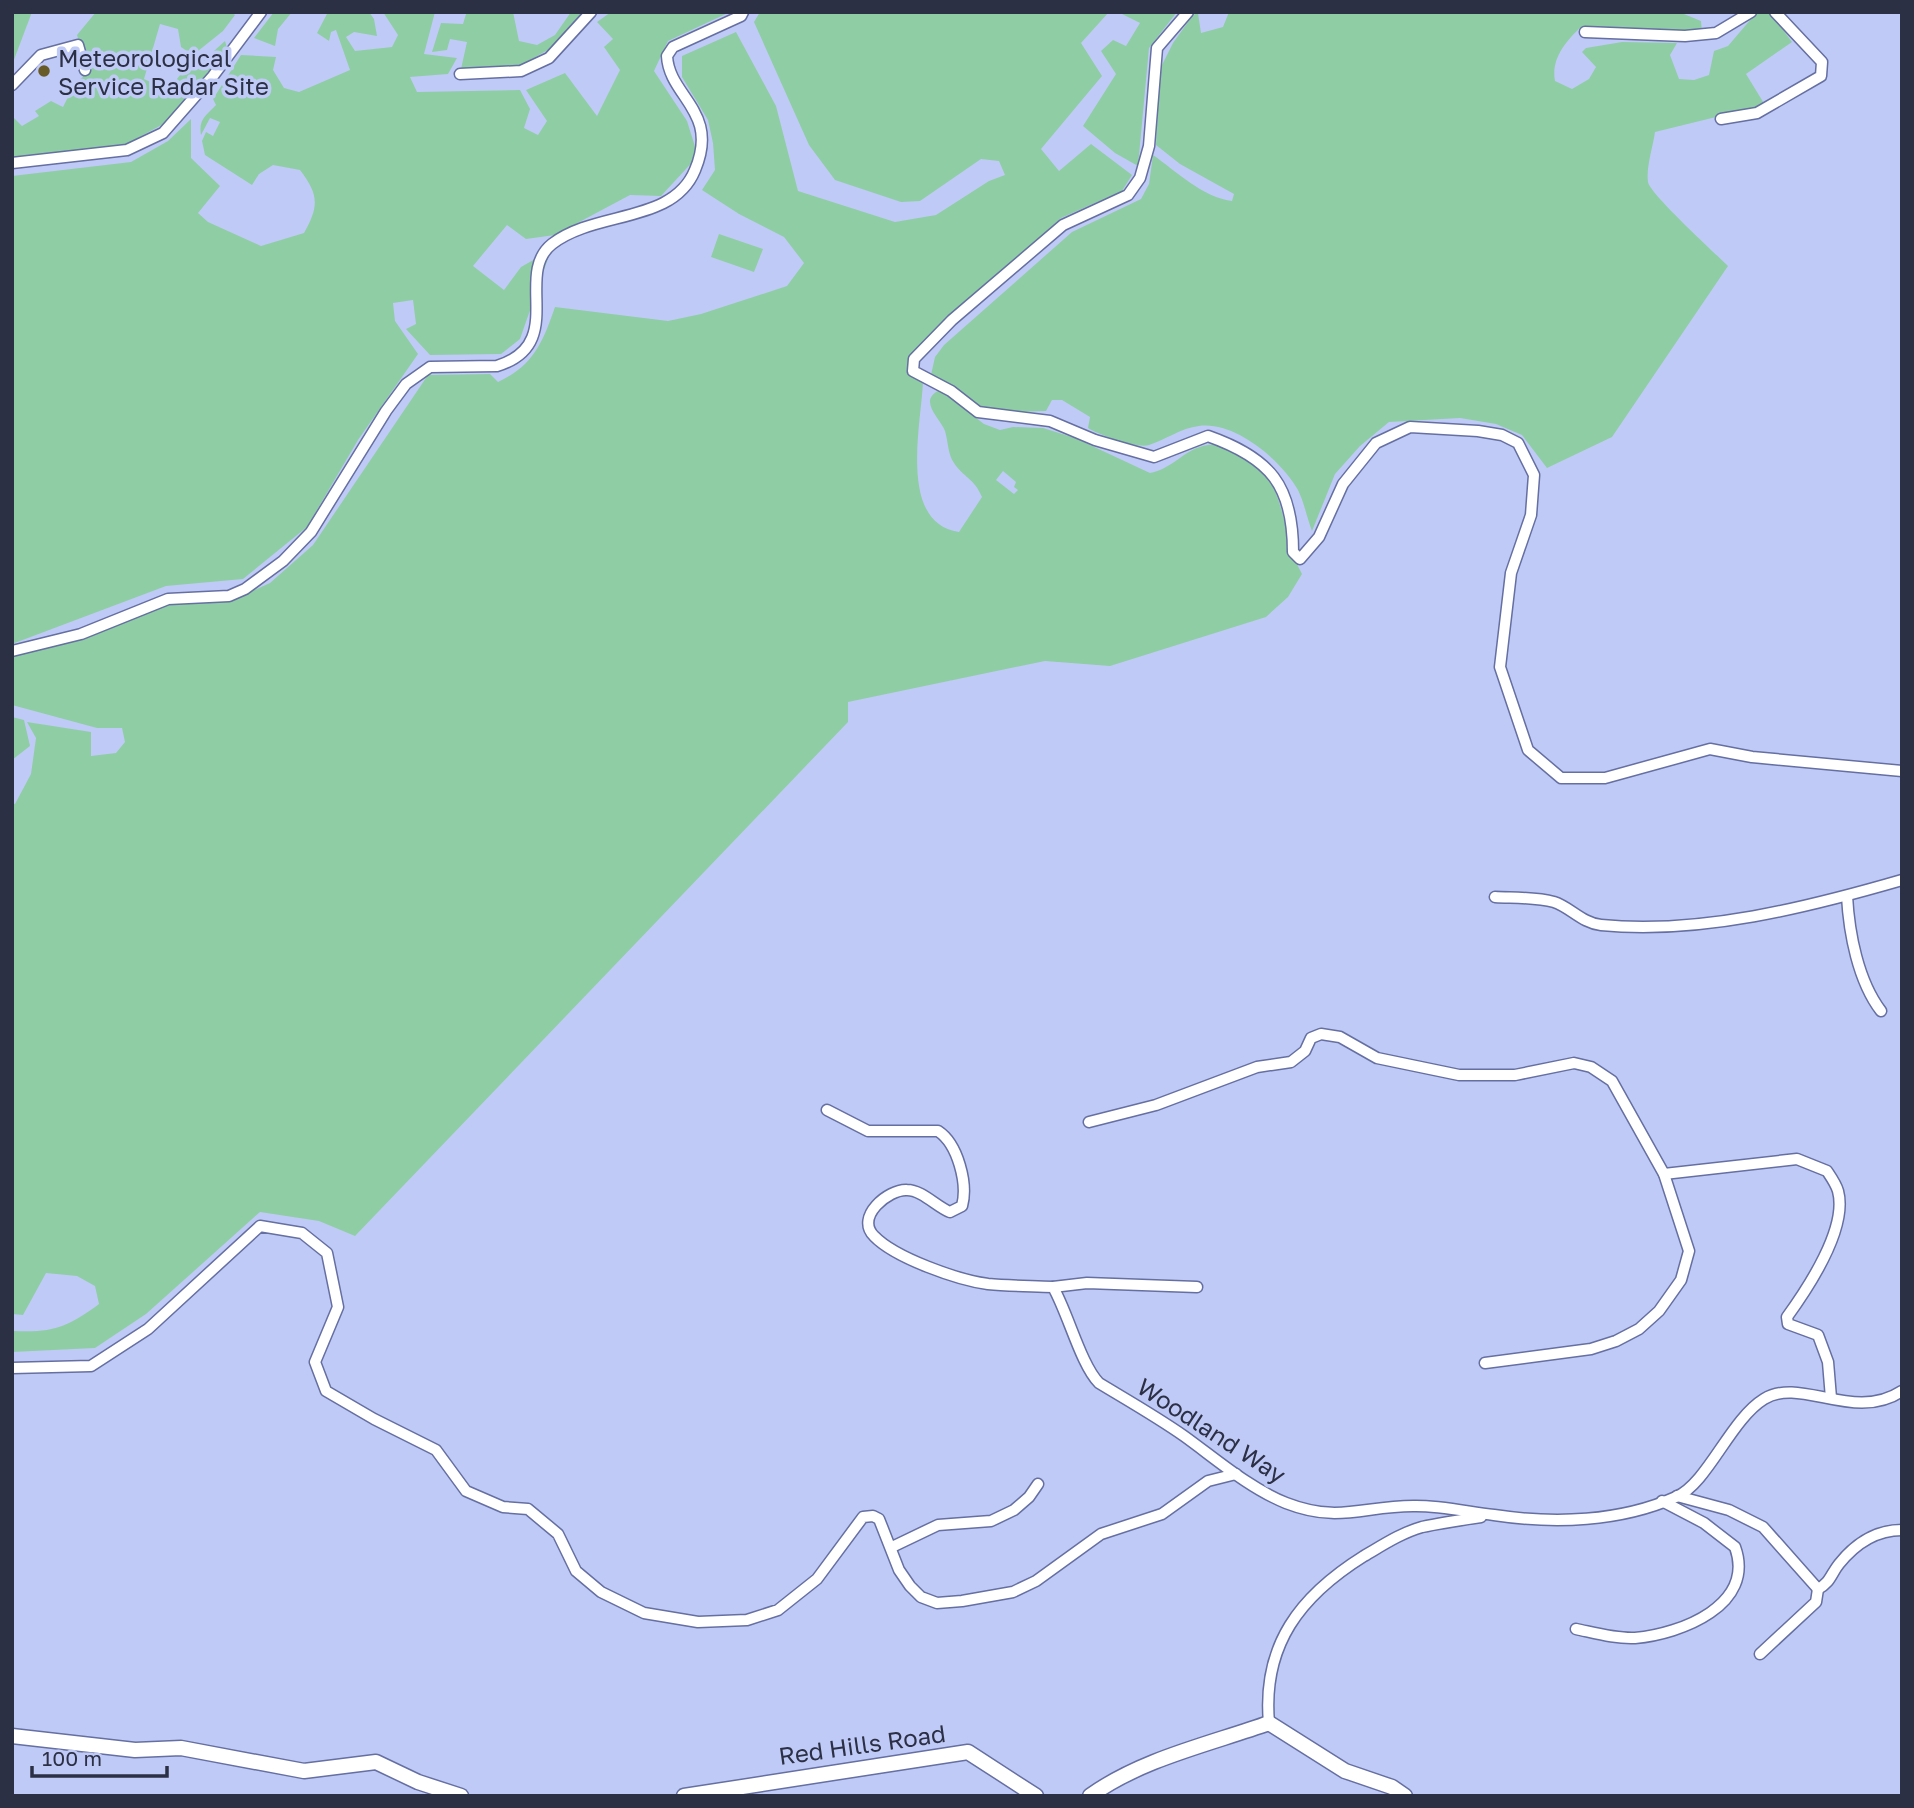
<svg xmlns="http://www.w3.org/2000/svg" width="1914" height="1808" viewBox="0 0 1914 1808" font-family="'Golos Text',sans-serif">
<rect width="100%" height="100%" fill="#c0caf7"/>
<g fill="#8fcea4" fill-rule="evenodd">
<path d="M12,12h20l-20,53z"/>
<path d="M96,12h136l3,3 -12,16 -30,24 -12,-8 -3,-18 -18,-5 -16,55 24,11 21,-26 4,6 32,-29 2,7 -58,73 -48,26 -109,12v-43l10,10 17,-10 -4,-5 16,-10 12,6 12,-24 13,-10 -11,-38z"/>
<path d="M274,12h18l-14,17 -3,17 -21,-8z"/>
<path d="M328,12h41l5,7 3,17 -23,-4 -8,5 9,14 37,-4 6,-12 -15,-23h52l-11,42 33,4 -9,16 -38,3 7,15 103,-2 10,19 -6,19 14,7 9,-14 -21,-31 39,-17 32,43 23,-46 -16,-23 9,-8 -16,-17 14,-10h119l-62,29 -14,30 33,50 11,35 -37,40 -31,-1 -75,40 -29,4 -19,-14 -34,41 31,24 17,-23 30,-17 -31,89 -19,15 -71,1 -24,-26 10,-5 -3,-24 -20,3 2,18 23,33 -60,86 -51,87 -64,52 -77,7 -154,58v-468l119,-14 37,-21 23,-22v39l29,28 -22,27 10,9 53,24 43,-13c15,-27 15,-38 -4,-63l-27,-5 -14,9 -7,11 -47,-30 -3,-14 4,-9 7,4 7,-14 -10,-4 -9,17c-3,-16 6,-20 15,-30l-3,-6 28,-44 35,2 -3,13 11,18 15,4 51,-22 -14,-40 -5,2 -2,9 -12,-8z"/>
<path d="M480,12h33l6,29 18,4 18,-10 16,-23h14l-32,35 -35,20 -57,2 6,-27 -17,-3 -3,11 -15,2 9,-29 22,1 3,-10z"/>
<path d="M760,12h349l-28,31 21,33 -61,73 18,22 32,-27 41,31 -10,16 -61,27 -149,136 -3,16 14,12c-2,44 -25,141 36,150l23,-35c-8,-19 -18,-19 -28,-34 -6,-8 -6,-22 -9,-32 -5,-13 -28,-31 -5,-41l44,34 16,6 13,-3 30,1 32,10 75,35c23,-4 35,-25 58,-28 8,-1 18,4 26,6 54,18 45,82 68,123l-14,23 -22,20 -156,49 -65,-5 -197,41v20l-493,514 -36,-15 -59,-9 -114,102 -51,34 -83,4 2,-21c39,2 54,-4 85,-27l-4,-18 -18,-10 -31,-3 -23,42 -11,-1v-511l3,1 16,-30 5,-36 -9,-16 64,10v24l25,-3 9,-11 -3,-14h-25l-85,-23v-48l67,-17 88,-35 63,-4 40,-18 43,-38 115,-170 62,-1 8,8c35,-16 45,-40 57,-75l113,14 33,-7 86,-28 17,-23 -20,-26 -45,-23 -37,-24 13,-20 -2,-27 -5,-23 -26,-43v-21l54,-24 40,74 22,85 97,31 41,-7 53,-34 16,-6 -6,-14 -18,-2 -61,42 -19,1 -66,-22 -26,-35 -55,-123zM1003,471l13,11 -2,5 4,3 -4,4 -18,-14z"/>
<path d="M1118,12h59l-28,36 -11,118 -23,-13 -32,-27 33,-52 -15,-23 12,-11 13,6 14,-23z"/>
<path d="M1229,12h450l22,9 1,12 -121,-6c-16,15 -30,32 -26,54l17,8 17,-10 7,-12 -14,-15 4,-4 36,-6 55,1 -7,12 9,24 15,1 15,-5 5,-24 14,-5 29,-34h13l22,30 -46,32 19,31 -110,27c-2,15 -9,35 -7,50 2,12 66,70 80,84l-116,171 -65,31 -25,-33 -26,-11 -36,-6 -71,4 -29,24 -25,28 -23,57c-5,-13 -8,-29 -14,-41 -17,-30 -63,-69 -99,-64 -18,2 -34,14 -50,19 -11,4 -50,-10 -61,-17l2,-11 -28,-17h-10l-6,11 -37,1 -21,-4 -11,-3 -46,-30 4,-18 9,-12 128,-113 69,-33 8,-15 4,-29c23,16 49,42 79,46l2,-7 -54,-30 -24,-19 4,-76 13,-26 20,-28 5,-2 3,20 22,-6z"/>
<path d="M719,234l44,15 -9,23 -43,-15z"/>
<path d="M12,717l12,3 6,26 -18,14z"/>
</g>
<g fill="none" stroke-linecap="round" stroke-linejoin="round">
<g stroke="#656fa1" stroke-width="13">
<g id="minor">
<path d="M1188,12l-31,36 -8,98 -9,32 -12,17 -65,30 -111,95 -38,39 -1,12 38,20 27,21 72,9 45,19 59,17 54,-21c62,22 85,49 85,116l7,7 19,-22 24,-53 33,-41 34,-16 68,4 24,4 16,8 16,32 -3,40 -20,58 -11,94 28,83 33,28h44l105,-29 42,8 150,14"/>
<path d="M1585,32l100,4 31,-3 35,-21"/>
<path d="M460,74l61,-3 28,-13 42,-46"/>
<path d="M12,85l29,-30 37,-10 7,25"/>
<path d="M1721,119l36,-6 64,-37 1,-14 -47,-50"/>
<path d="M12,163l115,-13 36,-17 50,-57 48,-64"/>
<path d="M12,651l69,-17 87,-35 61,-3 16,-7 38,-28 28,-29 75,-121 20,-27 24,-17 67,-1c71,-22 16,-91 55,-122 44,-34 121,-20 143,-74 25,-59 -26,-73 -28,-114l6,-9 68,-31 2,-4"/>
<path d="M1847,896c2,37 11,85 34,115"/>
<path d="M1495,897c19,1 40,0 59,5 16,5 28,21 47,23 98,10 208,-18 301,-45"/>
<path d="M827,1110l41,21h70c20,13 30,53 24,75l-12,6c-13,-5 -28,-22 -43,-22 -19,-1 -52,27 -33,46 21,22 84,44 114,48 21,2 43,2 65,3 15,26 28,78 46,96 28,17 58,34 85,53 32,23 65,52 102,67 54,21 79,2 130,3 27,0 52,6 78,9 60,9 126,7 182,-18 32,-14 54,-77 88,-98 37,-23 89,24 138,-8"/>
<path d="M1089,1122l67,-17 101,-38 34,-5 14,-11 6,-13 10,-4 19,3 37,21 82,17h56l59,-12 17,4 21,14 52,93 25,77 -8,29 -22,31 -20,18 -23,12 -25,8 -106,14"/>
<path d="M1664,1174l133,-15 30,12c4,6 9,13 11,20 10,37 -30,97 -51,126l1,7 30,11 10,27 3,36"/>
<path d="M1053,1287l34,-4 110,4"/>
<path d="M12,1368l79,-2 57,-37 112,-103 42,7 25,20 11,54 -23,55 11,29 48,28 62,31 30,41 37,16 25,2 30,25 18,37 25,21 43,21 54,9 49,-2 31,-10 39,-31 46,-62 10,-1 6,3 20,51 11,16 11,11 16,6 25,-2 51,-9 23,-11 65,-47 61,-20 46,-33 28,-7"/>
<path d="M1677,1496l52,14 34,17 55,62c12,-6 13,-15 21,-25 16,-20 37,-34 63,-34"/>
<path d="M892,1547l46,-22 53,-4 23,-11 15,-13 9,-13"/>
<path d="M1576,1629c19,4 40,10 59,9 46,-4 121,-33 100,-91l-31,-24 -42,-22"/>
<path d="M1760,1654l56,-52 2,-13"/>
<path d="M1269,1723c-7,-78 31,-127 95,-167 19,-11 37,-23 58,-29 19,-4 39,-7 59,-10"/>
</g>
</g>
<g stroke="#656fa1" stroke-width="17">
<g id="major">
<path d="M12,1736l123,14 46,-2 123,23 72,-9 42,20 43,14"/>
<path d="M684,1796l284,-44 68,44"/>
<path d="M1090,1796c51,-37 120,-52 179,-73l76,48 47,16 13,9"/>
</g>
</g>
<use href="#minor" stroke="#fff" stroke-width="10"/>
<use href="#major" stroke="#fff" stroke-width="14"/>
</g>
<circle fill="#695b28" stroke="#c0caf7" stroke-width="2.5" cx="44" cy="71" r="7"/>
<g text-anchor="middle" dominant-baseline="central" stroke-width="7" stroke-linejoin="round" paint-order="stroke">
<g font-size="24" fill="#2b3045" stroke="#c0caf7" text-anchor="start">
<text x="58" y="57">Meteorological<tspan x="58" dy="28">Service Radar Site</tspan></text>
</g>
<g font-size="24" fill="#2b3045" stroke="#c0caf7">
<text transform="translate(1212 1430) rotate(33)">Woodland Way</text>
<text transform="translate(862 1744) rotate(-8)">Red Hills Road</text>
</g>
</g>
<rect width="1914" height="1808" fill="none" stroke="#2b3045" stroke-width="28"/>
<path d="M32 1766v10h135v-10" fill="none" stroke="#2b3045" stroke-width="3.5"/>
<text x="42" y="1766" font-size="21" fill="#2b3045" stroke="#c0caf7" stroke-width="5" paint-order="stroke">100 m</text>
</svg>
